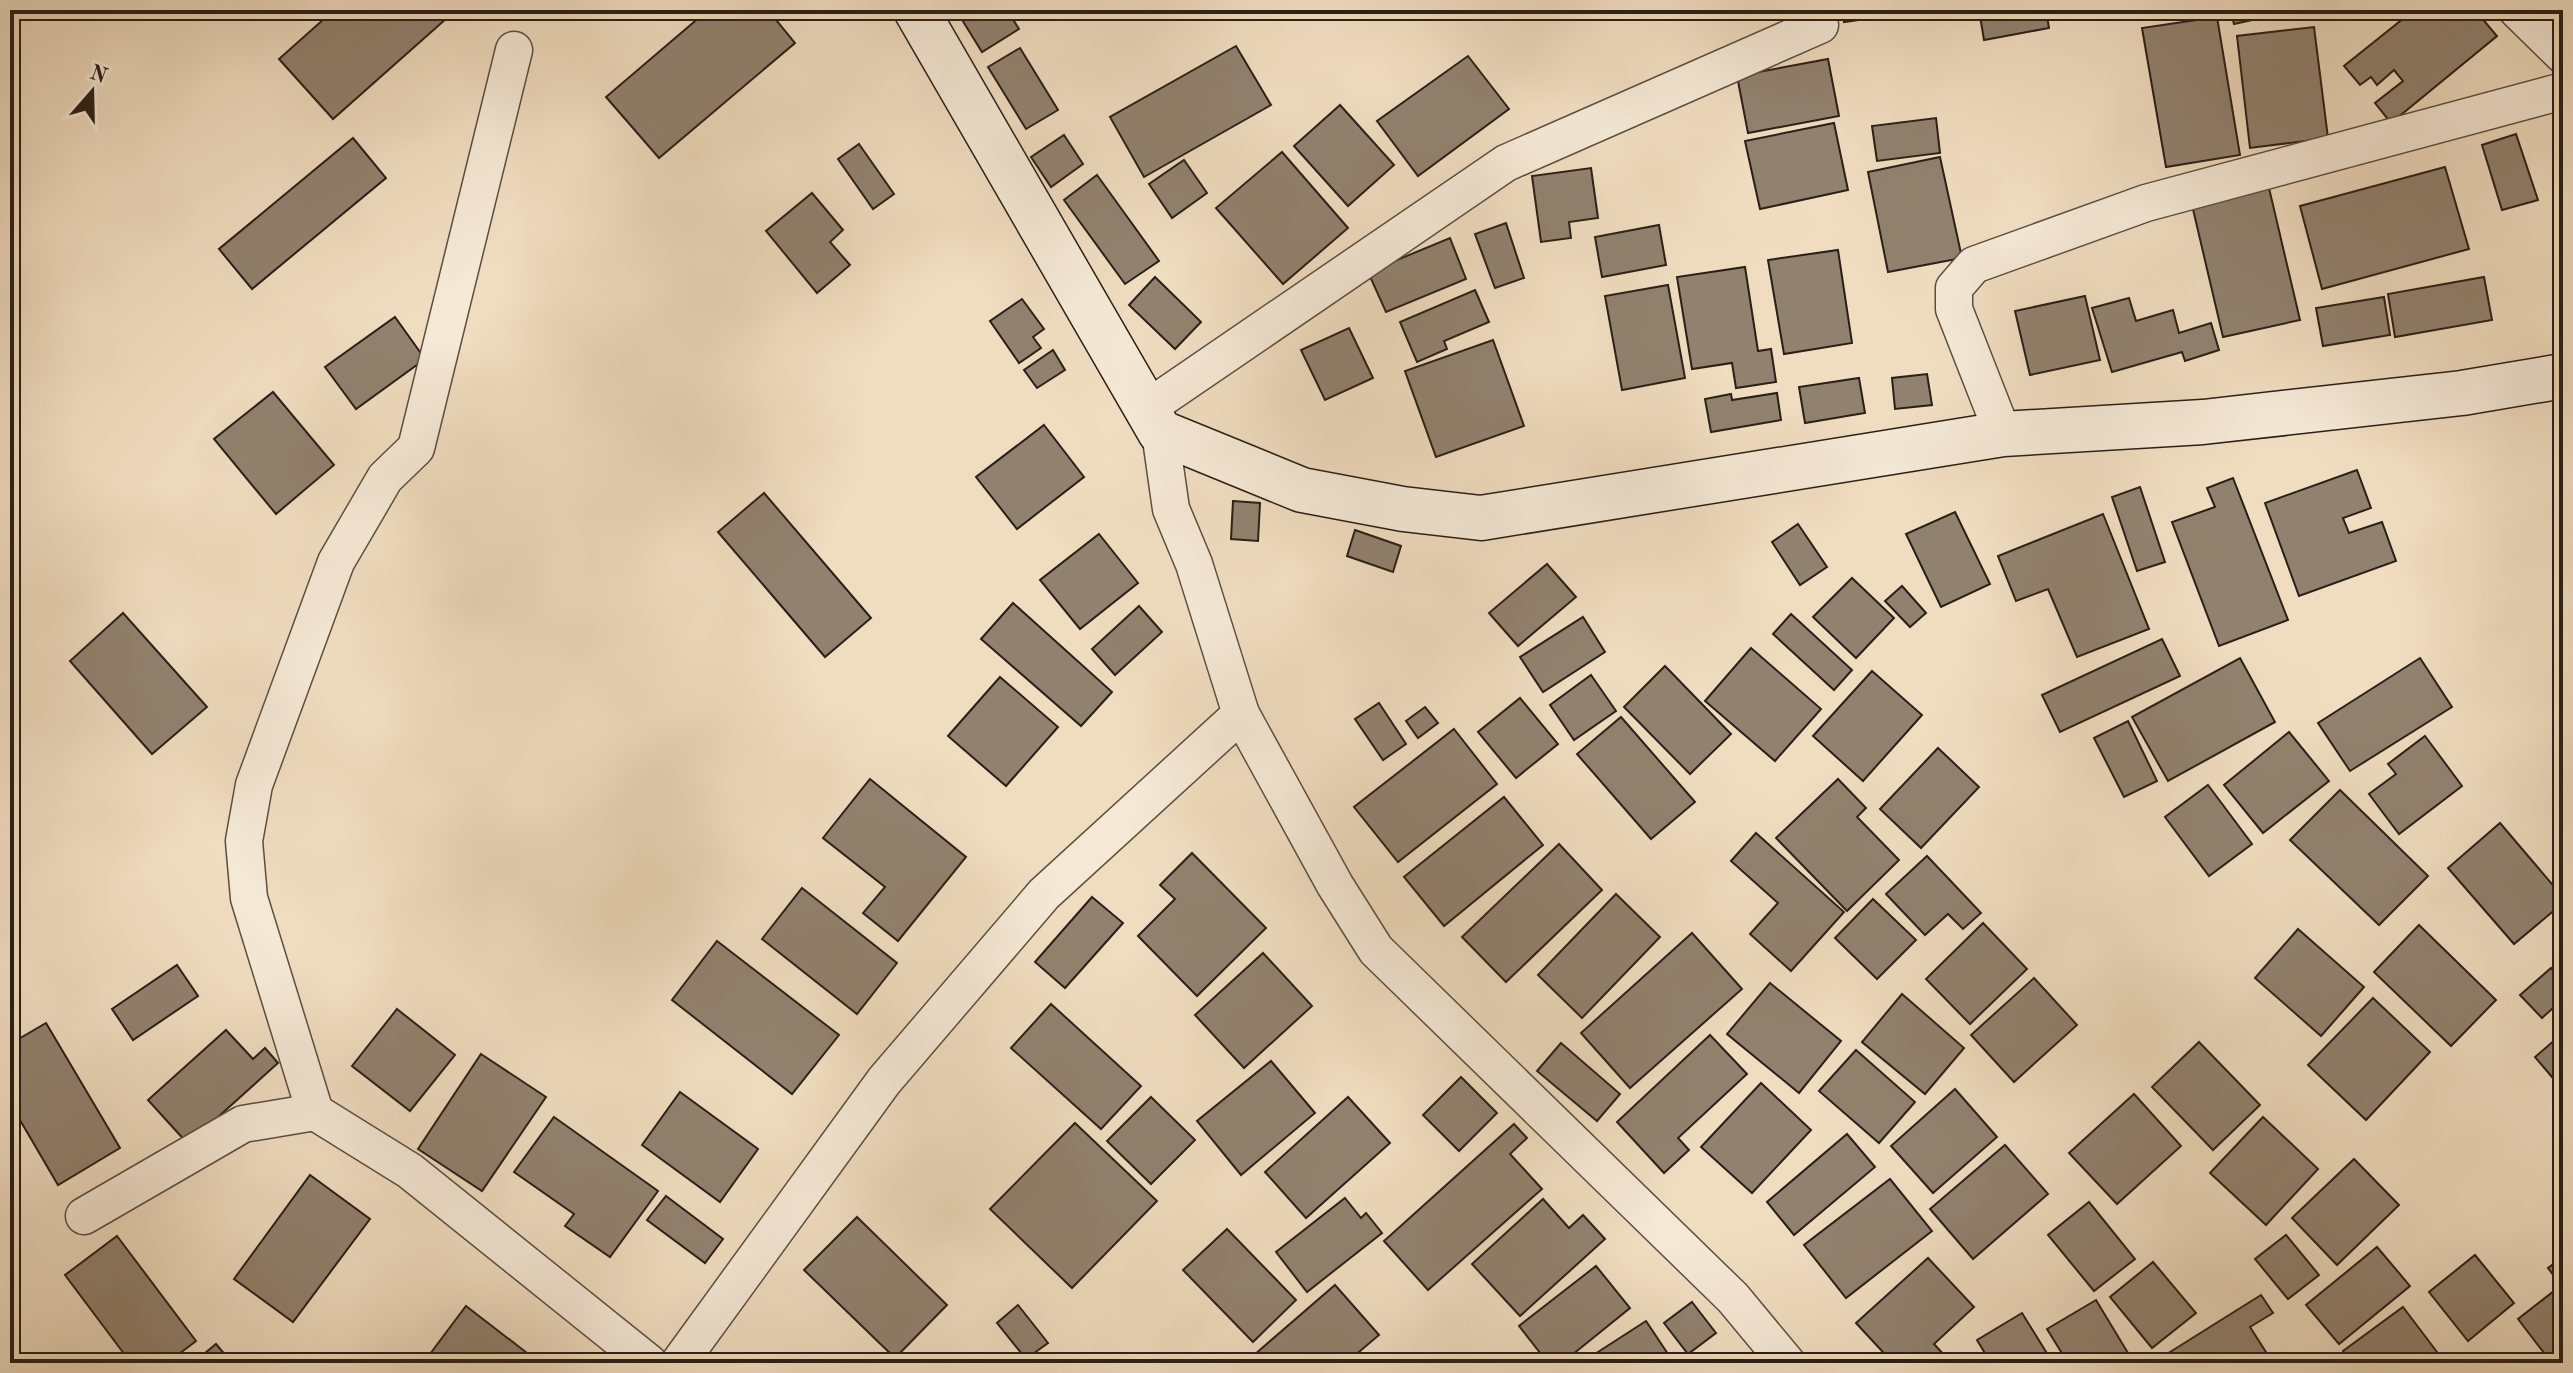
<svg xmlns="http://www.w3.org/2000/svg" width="2573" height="1373" viewBox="0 0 2573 1373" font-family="'Old Standard TT',serif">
<rect width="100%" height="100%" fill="#f0ddc0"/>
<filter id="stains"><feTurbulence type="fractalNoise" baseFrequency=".0025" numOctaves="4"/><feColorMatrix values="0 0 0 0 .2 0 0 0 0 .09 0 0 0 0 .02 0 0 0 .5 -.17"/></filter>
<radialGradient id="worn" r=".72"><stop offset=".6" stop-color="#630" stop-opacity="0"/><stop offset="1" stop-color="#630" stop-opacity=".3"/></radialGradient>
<g fill="#91826f" stroke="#2a1f18" stroke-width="2">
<path d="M334,10h122l-123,109 -54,-60z"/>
<path d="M708,10h60l27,33 -136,115 -53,-61z"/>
<path d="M956,10h51l12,19 -37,23z"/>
<path d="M1843,10h58v4l-57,8z"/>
<path d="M1979,10h67l3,18 -65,12z"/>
<path d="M2230,10h67l-63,14z"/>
<path d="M2414,10h61l22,26 -106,87 -16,-20 28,-22 -9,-11 -17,15 -6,-8 -11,8 -16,-19z"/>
<path d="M2217,17l23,138 -74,12 -24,-139z"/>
<path d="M2314,27l14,111 -78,10 -13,-112z"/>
<path d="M1236,46l35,59 -127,72 -34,-60z"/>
<path d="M1020,48l38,62 -32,19 -38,-62z"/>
<path d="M1468,56l41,53 -91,67 -41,-55z"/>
<path d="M1828,59l11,57 -91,17 -11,-57z"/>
<path d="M1340,105l54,60 -46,41 -54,-60z"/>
<path d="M1936,118l4,35 -63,8 -5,-35z"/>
<path d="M1834,123l14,67 -88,19 -15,-68z"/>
<path d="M2516,134l22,66 -36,10 -20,-65z"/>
<path d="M1064,135l19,29 -32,23 -20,-30z"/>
<path d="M353,138l33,40 -134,111 -33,-40z"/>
<path d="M859,144l35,50 -21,15 -35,-50z"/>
<path d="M1282,152l66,76 -65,56 -67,-76z"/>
<path d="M1940,157l22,101 -74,14 -20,-100z"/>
<path d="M1184,160l23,33 -35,25 -23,-34z"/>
<path d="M2445,167l24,82 -147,40 -22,-83z"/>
<path d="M1591,168l7,50 -29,4 2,16 -30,4 -9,-66z"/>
<path d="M1097,175l62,86 -34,23 -61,-84z"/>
<path d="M2269,188l31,132 -77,17 -31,-132z"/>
<path d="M812,193l31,37 -13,12 20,23 -33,28 -51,-62z"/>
<path d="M1506,223l18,55 -29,10 -20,-54z"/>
<path d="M1659,225l7,40 -64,12 -7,-40z"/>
<path d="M1450,238l16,41 -80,33 -18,-40z"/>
<path d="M1838,250l14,93 -68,11 -16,-94z"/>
<path d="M1745,267l13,84 13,-2 5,33 -40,6 -4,-25 -40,6 -15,-92z"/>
<path d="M1155,277l46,45 -26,27 -46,-44z"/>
<path d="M2484,277l8,43 -97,17 -7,-43z"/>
<path d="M1668,285l17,93 -63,12 -17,-94z"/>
<path d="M1475,290l14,32 -45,19 3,8 -30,13 -17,-40z"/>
<path d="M2085,296l15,64 -70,15 -15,-64z"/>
<path d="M2384,297l6,38 -67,11 -7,-38z"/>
<path d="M2129,298l7,23 37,-11 6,23 32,-10 8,27 -34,11 -3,-9 -70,20 -20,-64z"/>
<path d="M1022,299l22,30 -11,8 8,11 -22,15 -29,-42z"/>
<path d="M395,317l30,42 -69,50 -31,-42z"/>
<path d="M1349,328l24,50 -48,22 -24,-50z"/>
<path d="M1493,340l31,86 -88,31 -31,-86z"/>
<path d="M1053,350l12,20 -28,18 -13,-18z"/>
<path d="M1927,374l5,31 -37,4 -3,-31z"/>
<path d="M1859,378l6,35 -60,10 -6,-36z"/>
<path d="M273,392l61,73 -58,49 -62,-75z"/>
<path d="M1777,393l4,27 -70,12 -6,-33 26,-5 1,6z"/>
<path d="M1044,425l40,52 -67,52 -41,-52z"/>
<path d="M2357,470l14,38 -28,10 6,15 33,-11 14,39 -97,35 -34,-93z"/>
<path d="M2233,478l55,142 -69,26 -47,-124 43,-15 -8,-19z"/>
<path d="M2140,487l25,75 -28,9 -25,-74z"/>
<path d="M764,493l107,125 -46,39 -107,-125z"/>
<path d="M1233,501l27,2 -2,38 -27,-2z"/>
<path d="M1955,512l35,72 -49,23 -35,-73z"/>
<path d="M2103,514l46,115 -72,28 -29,-68 -32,12 -18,-45z"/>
<path d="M1798,524l29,43 -27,18 -28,-43z"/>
<path d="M1355,530l46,16 -8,26 -46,-16z"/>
<path d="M1099,534l39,49 -58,46 -40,-49z"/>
<path d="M1547,564l29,33 -58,49 -29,-33z"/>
<path d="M1852,578l42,40 -38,40 -43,-41z"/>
<path d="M1902,586l24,27 -16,14 -25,-26z"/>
<path d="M1013,603l99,89 -31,34 -100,-87z"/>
<path d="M1139,606l23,26 -47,43 -23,-26z"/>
<path d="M123,613l84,94 -55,47 -82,-93z"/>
<path d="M1791,614l61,56 -18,20 -61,-56z"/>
<path d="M1583,617l22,35 -62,40 -23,-35z"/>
<path d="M2162,639l18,37 -120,56 -18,-37z"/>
<path d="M1751,648l70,61 -46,52 -70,-60z"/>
<path d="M2240,658l35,64 -107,59 -36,-64z"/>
<path d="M2420,658l32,49 -102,64 -32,-48z"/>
<path d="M1665,666l66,68 -41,40 -66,-67z"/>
<path d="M1872,671l50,44 -59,66 -50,-45z"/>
<path d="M1591,675l25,36 -42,29 -24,-35z"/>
<path d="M1000,677l58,50 -52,59 -58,-50z"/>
<path d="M1520,698l38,46 -42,34 -38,-46z"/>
<path d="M1379,703l27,41 -23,16 -28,-41z"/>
<path d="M1425,707l13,16 -20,15 -12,-17z"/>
<path d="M1621,717l74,85 -44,37 -74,-85z"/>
<path d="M2128,721l29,60 -33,16 -30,-59z"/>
<path d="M1454,729l43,55 -99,78 -44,-55z"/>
<path d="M2289,732l40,49 -66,52 -39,-48z"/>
<path d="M2425,736l37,50 -63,48 -30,-40 27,-20 -8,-10z"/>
<path d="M1938,748l41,39 -58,61 -41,-39z"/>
<path d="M870,779l96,78 -68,84 -35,-28 22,-26 -62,-49z"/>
<path d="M1838,779l28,29 -9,9 42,43 -52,51 -71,-73z"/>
<path d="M2208,785l44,59 -43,32 -44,-59z"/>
<path d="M2340,790l88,86 -49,49 -89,-85z"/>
<path d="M1504,797l39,48 -99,81 -40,-49z"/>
<path d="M2500,823l63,74v6l-49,41 -66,-76z"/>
<path d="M1756,833l88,79 -53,59 -41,-37 28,-31 -47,-42z"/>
<path d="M1559,844l43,46 -96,92 -44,-45z"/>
<path d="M1192,853l74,75 -69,68 -59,-60 37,-37 -15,-14z"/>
<path d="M1927,856l54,57 -18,16 -15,-15 -23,21 -39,-41z"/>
<path d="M802,888l95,75 -40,51 -95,-75z"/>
<path d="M1616,894l44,43 -78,81 -44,-43z"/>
<path d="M1092,897l31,26 -58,65 -30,-26z"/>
<path d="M1873,899l43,41 -39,39 -42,-41z"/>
<path d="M1983,923l44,46 -57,55 -44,-45z"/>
<path d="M2419,925l77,75 -45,46 -77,-74z"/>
<path d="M2298,929l66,58 -43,49 -66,-58z"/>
<path d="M1692,933l50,56 -112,99 -49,-55z"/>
<path d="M717,941l122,94 -47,59 -120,-94z"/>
<path d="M1263,953l49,53 -68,62 -49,-53z"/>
<path d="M177,965l21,31 -65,44 -21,-31z"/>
<path d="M2551,968l12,14v17l-21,19 -22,-23z"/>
<path d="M2034,978l43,47 -63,57 -43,-47z"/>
<path d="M1770,983l71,58 -42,52 -72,-59z"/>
<path d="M1902,994l62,54 -39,46 -63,-52z"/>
<path d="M2373,998l57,54 -64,68 -58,-55z"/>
<path d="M1051,1004l90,82 -40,43 -90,-81z"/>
<path d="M397,1009l58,46 -45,56 -58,-45z"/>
<path d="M46,1023l74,125 -62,37 -48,-82v-59z"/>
<path d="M226,1030l27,29 12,-11 13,15 -90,81 -40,-44z"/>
<path d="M2563,1033v57l-28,-33z"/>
<path d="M1710,1035l37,39 -69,64 11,12 -25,23 -47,-51z"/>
<path d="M2199,1042l61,63 -47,45 -61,-63z"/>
<path d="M1561,1043l59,51 -23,27 -60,-50z"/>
<path d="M1856,1050l59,52 -36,41 -60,-52z"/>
<path d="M481,1054l65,43 -64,94 -64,-42z"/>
<path d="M1271,1061l44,52 -74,62 -44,-54z"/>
<path d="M1461,1077l36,36 -38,38 -36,-36z"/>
<path d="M1761,1083l50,47 -59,63 -51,-46z"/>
<path d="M1955,1089l42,48 -64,56 -42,-47z"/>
<path d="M680,1092l78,57 -38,53 -78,-57z"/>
<path d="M2134,1094l47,52 -64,58 -48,-51z"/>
<path d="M1151,1097l44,43 -44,44 -44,-43z"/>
<path d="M1348,1097l42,46 -84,75 -41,-46z"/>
<path d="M554,1117l104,74 -48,66 -45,-31 9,-12 -60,-42z"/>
<path d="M2263,1117l55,52 -52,56 -56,-52z"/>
<path d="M1075,1123l82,78 -85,87 -82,-79z"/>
<path d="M1514,1124l13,14 -17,16 32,35 -114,101 -44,-49z"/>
<path d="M1847,1134l28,33 -81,68 -27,-33z"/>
<path d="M2005,1145l43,49 -75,65 -43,-50z"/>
<path d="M2354,1159l45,46 -62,60 -45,-47z"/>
<path d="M310,1175l60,44 -77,103 -59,-43z"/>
<path d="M1890,1179l42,52 -86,67 -42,-53z"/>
<path d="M666,1196l57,43 -18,24 -58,-43z"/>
<path d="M1345,1198l16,20 5,-5 16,20 -75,59 -31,-40z"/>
<path d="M1543,1199l26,29 14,-13 22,24 -85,77 -48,-52z"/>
<path d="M2089,1202l46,57 -41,32 -46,-56z"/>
<path d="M857,1217l90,88 -52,53 -91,-88z"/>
<path d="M1227,1229l69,71 -43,42 -70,-72z"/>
<path d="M2286,1235l33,40 -31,24 -33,-40z"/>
<path d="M117,1236l79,105 -29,22h-36l-66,-88z"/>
<path d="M2377,1247l33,39 -71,58 -33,-39z"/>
<path d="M2475,1255l39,48 -46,38 -39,-49z"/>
<path d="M2563,1257v31l-15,-20z"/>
<path d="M1928,1258l46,49 -40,37 11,12 -7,7h-45l-37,-40z"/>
<path d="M2153,1262l43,51 -44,35 -42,-51z"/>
<path d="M1596,1266l34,42 -68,55h-14l-29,-37z"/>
<path d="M1335,1285l44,50 -33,28h-85l-7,-8z"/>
<path d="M2554,1291l9,11v50l-12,10 -33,-43z"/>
<path d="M2261,1295l12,18 -23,14 23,36h-108l-3,-6z"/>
<path d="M2096,1300l38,63h-66l-21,-34z"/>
<path d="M1692,1302l24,31 -28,21 -24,-31z"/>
<path d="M1018,1305l30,38 -22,16 -29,-36z"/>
<path d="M466,1306l74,57h-106l-7,-5z"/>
<path d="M2403,1307l34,45 -15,11h-70l-9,-12z"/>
<path d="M2022,1313l31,50h-62l-14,-23z"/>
<path d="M1646,1321l28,42h-93z"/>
<path d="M216,1344l16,19h-39z"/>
</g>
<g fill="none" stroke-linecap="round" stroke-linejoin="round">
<g stroke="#5c4e42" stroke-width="39">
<g id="minor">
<path d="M2517,10l46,45"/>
<path d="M514,50l-98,398 -31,30 -49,84 -82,223 -10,56 5,57 66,214 95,59 239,192"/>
<path d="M1146,409l360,-246 314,-138"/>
<path d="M1160,432l11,77 23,55 47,150 94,171 41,65 357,348 54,65"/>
<path d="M2003,434l-49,-125v-21l20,-23 172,-62 417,-112"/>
<path d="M84,1216l159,-92 72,-12"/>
<path d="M679,1363l205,-282 160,-187 197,-180"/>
</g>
</g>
<g stroke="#2a1f18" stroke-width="47">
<path id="secondary" d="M916,10l244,422 142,58 101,19 78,9 522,-84 200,-12 259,-29 101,-17"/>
</g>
<use href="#minor" stroke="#f5e9d6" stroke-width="36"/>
<use href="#secondary" stroke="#f5e9d6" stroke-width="44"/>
</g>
<rect width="2573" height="1373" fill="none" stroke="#f0ddc0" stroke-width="40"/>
<rect x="12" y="12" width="2549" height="1349" fill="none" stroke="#2a1f18" stroke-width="4"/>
<rect x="20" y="20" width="2533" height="1333" fill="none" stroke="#2a1f18" stroke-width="2"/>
<g transform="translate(92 92) rotate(20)" stroke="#f5e9d6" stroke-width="6" paint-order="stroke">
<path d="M0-6L14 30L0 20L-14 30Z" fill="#2a1f18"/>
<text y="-12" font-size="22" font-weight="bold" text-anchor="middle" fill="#2a1f18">N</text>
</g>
<rect width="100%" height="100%" filter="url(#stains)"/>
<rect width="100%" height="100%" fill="url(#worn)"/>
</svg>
